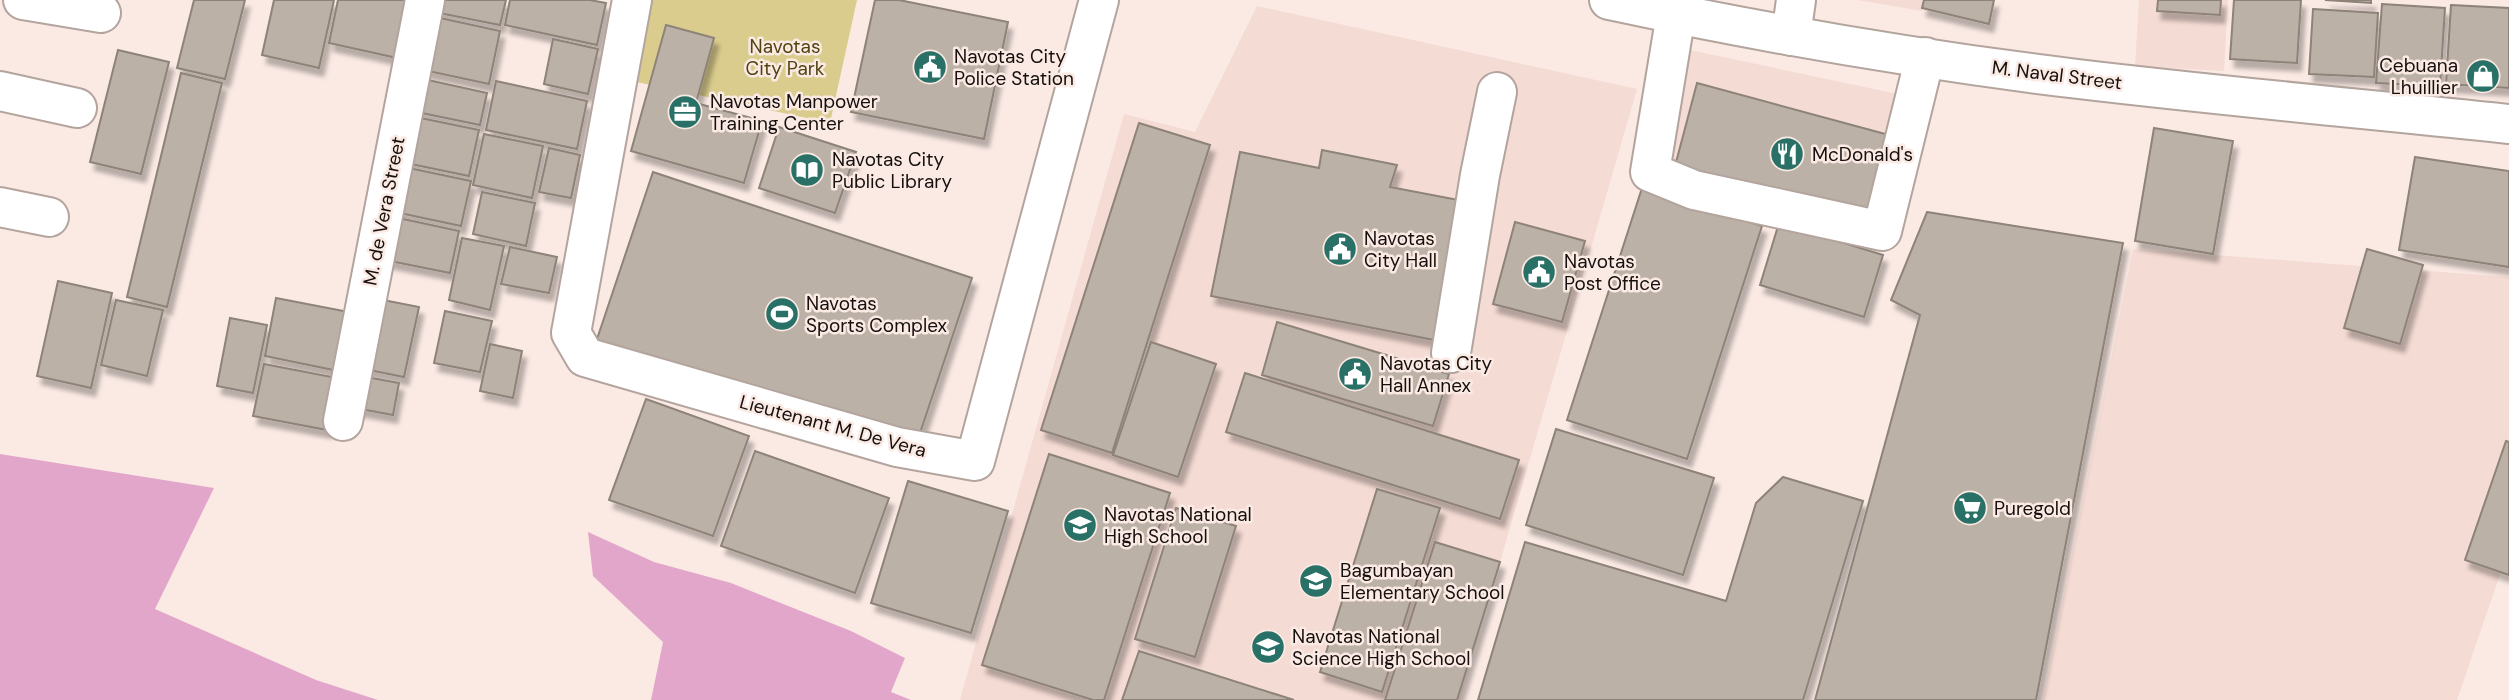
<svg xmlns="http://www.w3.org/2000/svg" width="2509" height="700" viewBox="0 0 2509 700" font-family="'DM Sans',sans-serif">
<defs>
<filter id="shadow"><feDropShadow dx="4.5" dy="8" stdDeviation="2" flood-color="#0004"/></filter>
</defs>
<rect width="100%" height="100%" fill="#fbeae4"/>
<g fill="#f4dbd3">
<path d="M1858,0h65l-1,11z"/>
<path d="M2139,0h89l-4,71 -89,-5z"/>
<path d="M1257,6l380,83 -177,611h-500l164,-586 71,18z"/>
<path d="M1657,43l269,57 -39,144 -255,-67z"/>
<path d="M2133,249l376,28v271l-52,152h-414z"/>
</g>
<path fill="#dacc8d" d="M650,0h207l-27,123 -198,-42z"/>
<g fill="#e3a6cb">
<path d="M0,454l214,34 -59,121 161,71 62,20h-378z"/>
<path d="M588,532l66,30 77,21 120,48 54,27 -14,34 20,8h-260l12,-58 -70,-66z"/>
</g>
<g fill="#bcb1a6" stroke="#8d8378" stroke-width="2" filter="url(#shadow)">
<path d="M194,0h51l-20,79 -48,-11z"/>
<path d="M274,0h60l-15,68 -57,-13z"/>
<path d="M338,0h72l-13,58 -68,-15z"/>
<path d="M437,0h69l-6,25 -66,-13z"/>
<path d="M510,0h80l16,3 -9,42 -92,-20z"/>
<path d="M875,0h24l109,22 -24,117 -133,-27z"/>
<path d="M1924,0h70l-5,24 -67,-16z"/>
<path d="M2158,0h63l-1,15 -63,-4z"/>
<path d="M2234,0h67l-4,63 -67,-4z"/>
<path d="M2325,0h46v3z"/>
<path d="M2382,4l63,4 -5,78 -64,-3z"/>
<path d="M2451,5l58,3v80l-63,-4z"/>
<path d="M2313,9l65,4 -4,64 -65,-3z"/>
<path d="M431,16l69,15 -11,53 -70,-15z"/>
<path d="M666,25l48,13 -18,65 66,18 -18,62 -113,-32z"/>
<path d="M553,39l45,10 -10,45 -44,-10z"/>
<path d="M118,50l51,12 -28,112 -51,-12z"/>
<path d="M181,73l41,10 -55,224 -40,-10z"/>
<path d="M419,78l68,15 -7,32 -68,-14z"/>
<path d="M496,81l91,20 -10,48 -91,-19z"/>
<path d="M1697,83l203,55 -23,87 -203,-55z"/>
<path d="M411,116l68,14 -10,46 -68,-14z"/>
<path d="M1139,123l71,22 -98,308 -71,-23z"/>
<path d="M779,127l77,25 -21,61 -76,-25z"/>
<path d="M2154,128l79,13 -20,113 -78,-13z"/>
<path d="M484,134l59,12 -11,52 -59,-13z"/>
<path d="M549,148l31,7 -9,43 -32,-6z"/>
<path d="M1322,150l75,15 -7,22 79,15 -25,140 -233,-46 29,-144 79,16z"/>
<path d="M2415,157l94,14v96l-110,-17z"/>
<path d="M404,167l67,14 -10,45 -66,-14z"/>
<path d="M653,172l319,106 -60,179 -319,-106z"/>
<path d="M1642,188l120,38 -75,233 -120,-39z"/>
<path d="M482,192l53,11 -9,43 -53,-12z"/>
<path d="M1927,212l196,31 -87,457h-221l105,-385 -29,-15z"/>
<path d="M394,217l65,14 -9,42 -65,-13z"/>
<path d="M1515,222l70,19 -23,81 -69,-18z"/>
<path d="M1779,223l104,32 -19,62 -104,-32z"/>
<path d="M462,238l42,8 -14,64 -41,-10z"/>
<path d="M510,247l47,10 -8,36 -48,-9z"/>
<path d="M2367,249l56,16 -23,79 -56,-16z"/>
<path d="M58,281l54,12 -21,95 -54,-12z"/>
<path d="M276,298l78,15 -11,59 -78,-16z"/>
<path d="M373,298l46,9 -15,70 -45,-9z"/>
<path d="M116,300l47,10 -16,66 -46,-11z"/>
<path d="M445,311l47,10 -12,51 -46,-9z"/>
<path d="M230,318l37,7 -14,68 -36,-7z"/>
<path d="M1277,322l172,52 -16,52 -171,-51z"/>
<path d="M1151,342l65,22 -38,113 -65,-22z"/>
<path d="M490,344l32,7 -9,47 -33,-7z"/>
<path d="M264,364l73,14 -10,52 -74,-14z"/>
<path d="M1245,373l274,87 -19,59 -274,-87z"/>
<path d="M361,376l38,7 -6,32 -38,-7z"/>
<path d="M646,399l103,37 -36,100 -104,-36z"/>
<path d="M1556,429l158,49 -31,97 -157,-50z"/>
<path d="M2506,441l3,1v133l-44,-15z"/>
<path d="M755,451l134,47 -34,95 -134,-47z"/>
<path d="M1049,454l121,39 -66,207h-11l-111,-35z"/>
<path d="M1783,477l80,24 -60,199h-325l47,-158 201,59 30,-98z"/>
<path d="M908,481l100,30 -37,122 -100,-30z"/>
<path d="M1377,489l63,19 -58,184 -62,-20z"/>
<path d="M1176,508l60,18 -41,131 -60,-18z"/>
<path d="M1435,542l65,20 -43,138h-72z"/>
<path d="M1139,651l155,49h-172z"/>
</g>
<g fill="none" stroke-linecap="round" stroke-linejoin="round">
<g stroke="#b3a49e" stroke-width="42">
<g id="minor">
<path d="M23,0l78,13"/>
<path d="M632,0l-61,333 14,24 312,90 78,14 124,-461"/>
<path d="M1676,14l-26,158 44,18 188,41 43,-174"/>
<path d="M1791,36l5,-36"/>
<path d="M0,91l77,17"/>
<path d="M0,207l49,10"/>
<path d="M1451,353l29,-178 17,-83"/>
<path d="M343,421l82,-421"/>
</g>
</g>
<g stroke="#b3a49e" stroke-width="42">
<path id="major" d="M1609,0c154,33 311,60 469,79 143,17 287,30 431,45"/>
</g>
<use href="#minor" stroke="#fff" stroke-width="38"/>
<use href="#major" stroke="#fff" stroke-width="38"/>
</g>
<defs>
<g id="civic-disc" transform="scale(1.75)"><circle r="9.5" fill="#297067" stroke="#fbeae4"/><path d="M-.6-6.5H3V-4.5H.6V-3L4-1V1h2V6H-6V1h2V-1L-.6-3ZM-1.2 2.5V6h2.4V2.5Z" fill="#fff"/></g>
<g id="shop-disc" transform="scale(1.75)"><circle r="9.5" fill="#297067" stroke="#fbeae4"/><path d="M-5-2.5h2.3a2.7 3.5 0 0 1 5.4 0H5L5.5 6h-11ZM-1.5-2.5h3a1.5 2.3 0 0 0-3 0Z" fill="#fff"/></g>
<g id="office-disc" transform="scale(1.75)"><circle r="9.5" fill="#297067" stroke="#fbeae4"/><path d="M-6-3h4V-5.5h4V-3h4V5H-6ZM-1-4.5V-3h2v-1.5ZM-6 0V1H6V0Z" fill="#fff"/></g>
<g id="restaurant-disc" transform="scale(1.75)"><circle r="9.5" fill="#297067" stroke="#fbeae4"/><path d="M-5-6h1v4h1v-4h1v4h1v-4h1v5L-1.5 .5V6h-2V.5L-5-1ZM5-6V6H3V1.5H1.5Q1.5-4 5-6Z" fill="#fff"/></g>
<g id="library-disc" transform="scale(1.75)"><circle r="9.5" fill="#297067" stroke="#fbeae4"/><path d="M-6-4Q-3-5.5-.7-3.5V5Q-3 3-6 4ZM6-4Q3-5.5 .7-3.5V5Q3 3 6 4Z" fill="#fff"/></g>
<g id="stadium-disc" transform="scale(1.75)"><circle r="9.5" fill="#297067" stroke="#fbeae4"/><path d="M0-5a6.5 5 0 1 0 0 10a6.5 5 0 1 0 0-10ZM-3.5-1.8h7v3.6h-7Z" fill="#fff"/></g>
<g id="supermarket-disc" transform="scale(1.75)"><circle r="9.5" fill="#297067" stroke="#fbeae4"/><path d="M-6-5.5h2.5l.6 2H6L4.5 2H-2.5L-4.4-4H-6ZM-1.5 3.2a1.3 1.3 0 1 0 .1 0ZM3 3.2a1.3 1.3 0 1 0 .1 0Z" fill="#fff"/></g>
<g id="school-disc" transform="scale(1.75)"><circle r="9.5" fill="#297067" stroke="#fbeae4"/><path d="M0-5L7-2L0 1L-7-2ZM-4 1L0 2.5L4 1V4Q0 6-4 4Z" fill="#fff"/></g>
</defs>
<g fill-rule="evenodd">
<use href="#civic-disc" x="930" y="67"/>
<use href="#shop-disc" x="2483" y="76"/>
<use href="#office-disc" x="685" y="112"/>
<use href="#restaurant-disc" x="1787" y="154"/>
<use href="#library-disc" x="807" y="170"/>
<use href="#civic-disc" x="1340" y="249"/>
<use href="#civic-disc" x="1539" y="272"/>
<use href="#stadium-disc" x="782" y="314"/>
<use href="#civic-disc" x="1355" y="374"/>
<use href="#supermarket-disc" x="1970" y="508"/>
<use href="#school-disc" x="1080" y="525"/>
<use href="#school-disc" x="1316" y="581"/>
<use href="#school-disc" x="1268" y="647"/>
</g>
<g text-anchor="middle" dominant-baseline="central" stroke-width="5" stroke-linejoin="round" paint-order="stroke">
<g font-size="19" fill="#4f4410" stroke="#fbeae4">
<text x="785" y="46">Navotas<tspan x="785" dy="22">City Park</tspan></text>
</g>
<g font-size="19" fill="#150f0d" stroke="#fbeae4" text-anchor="start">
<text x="954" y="56">Navotas City<tspan x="954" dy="22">Police Station</tspan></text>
<text x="2458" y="65" text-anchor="end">Cebuana<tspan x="2458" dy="22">Lhuillier</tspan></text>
<text x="710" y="101">Navotas Manpower<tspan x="710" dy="22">Training Center</tspan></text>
<text x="1812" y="154">McDonald's</text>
<text x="832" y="159">Navotas City<tspan x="832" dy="22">Public Library</tspan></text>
<text x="1364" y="238">Navotas<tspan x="1364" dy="22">City Hall</tspan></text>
<text x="1564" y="261">Navotas<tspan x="1564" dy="22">Post Office</tspan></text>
<text x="806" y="303">Navotas<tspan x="806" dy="22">Sports Complex</tspan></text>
<text x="1380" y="363">Navotas City<tspan x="1380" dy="22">Hall Annex</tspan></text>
<text x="1994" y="508">Puregold</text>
<text x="1104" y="514">Navotas National<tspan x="1104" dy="22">High School</tspan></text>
<text x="1340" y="570">Bagumbayan<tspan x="1340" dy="22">Elementary School</tspan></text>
<text x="1292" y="636">Navotas National<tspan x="1292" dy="22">Science High School</tspan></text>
</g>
<g font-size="19" fill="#150f0d" stroke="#fbeae4">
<text transform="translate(2057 75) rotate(7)">M. Naval Street</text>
<text transform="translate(384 211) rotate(-79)">M. de Vera Street</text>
<text transform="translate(833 426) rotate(15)">Lieutenant M. De Vera</text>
</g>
</g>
</svg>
